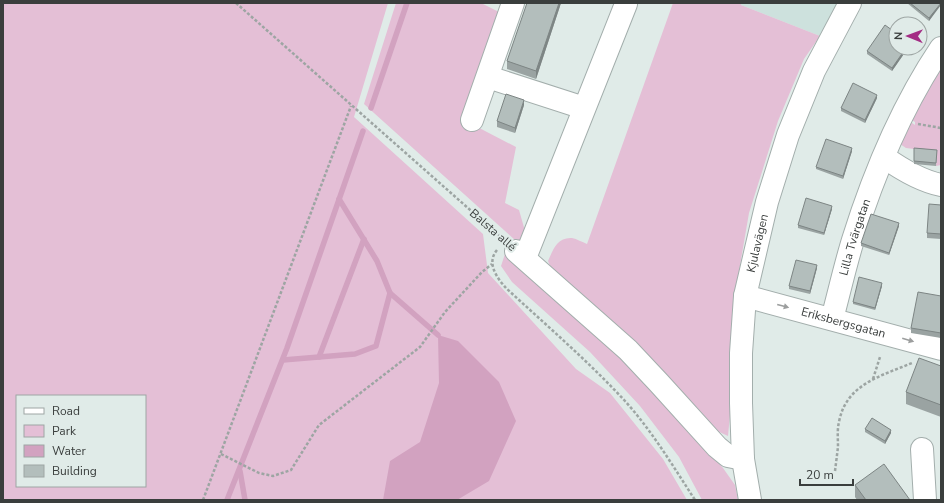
<svg xmlns="http://www.w3.org/2000/svg" width="944" height="503" viewBox="0 0 944 503" font-family="'Nunito Sans',sans-serif">
<rect width="100%" height="100%" fill="#e0ebe8"/>
<path fill="#cde1dd" d="M741,3h99l-20,33 -79,-31z"/>
<g fill="#e4bfd6" fill-rule="evenodd">
<path d="M3,3h385l-34,114 129,117 5,39 88,96 34,24 53,66 24,41h-684zM17,396h128v90h-128z"/>
<path d="M396,3h85l18,9 -37,107 54,28 -11,56 14,7 8,28 -3,6 -8,-3 -152,-137z"/>
<path d="M673,3h68v2l79,31 -16,23 -26,62 -29,92 -16,93 -2,98 -3,32 -13,-6 -162,-157 -5,-12c5,-11 9,-24 24,-23 5,1 10,4 15,6z"/>
<path d="M941,62v103l-5,1 1,-14 -31,-4 -9,-6 9,-18 6,-1 3,2v-3l-6,-4z"/>
<path d="M505,254l8,4 112,100 98,110 12,17 3,15h-36l-23,-43 -39,-51 -50,-54 -78,-70 -11,-16z"/>
</g>
<path fill="#d2a2c0" d="M438,335l20,6 41,41 17,39 -27,60 -32,19h-74l7,-39 30,-19 19,-59z"/>
<g fill="none" stroke-linecap="round" stroke-linejoin="round">
<g stroke="#d2a2c0" stroke-width="5.5">
<path d="M371,108l36,-105"/>
<path d="M390,293l48,42"/>
<path d="M319,357l45,-118"/>
<path d="M283,360l72,-6 21,-8 14,-53 -13,-32 -38,-62"/>
<path d="M240,471l5,29"/>
<path d="M227,500l60,-152 76,-217"/>
</g>
<g stroke="#a3aeac" stroke-width="24">
<g id="minor">
<path d="M488,77l96,31"/>
<path d="M472,120l41,-117"/>
<path d="M884,157c17,12 37,24 57,28"/>
<path d="M516,251l112,99 31,33 58,64 11,9 15,3"/>
<path d="M525,258l101,-254"/>
<path id="s1" d="M745,296l196,53"/>
<path id="s2" d="M832,319c7,-26 13,-53 21,-79 21,-67 49,-134 88,-192"/>
<path d="M922,449l3,51"/>
<path id="s3" d="M750,500l-7,-41 -2,-56v-50l4,-57 22,-94 21,-67 26,-64 36,-68"/>
</g>
</g>
<g stroke="#9da5a3" stroke-width="2.5" stroke-dasharray="3 2" stroke-linecap="butt">
<path d="M236,3l267,236"/>
<path d="M918,124l23,4"/>
<path d="M497,250c-11,13 0,28 9,38 40,37 82,73 119,113 27,30 48,65 70,99"/>
<path d="M873,379l7,-22"/>
<path d="M221,454l38,19 14,3 18,-6 28,-45 101,-78 25,-35 37,-40 10,-8"/>
<path d="M835,471c1,-8 2,-16 3,-24 0,-8 -1,-17 1,-25 7,-38 42,-46 73,-59"/>
<path d="M203,500l148,-394"/>
</g>
<use href="#minor" stroke="#fff" stroke-width="22"/>
</g>
<g fill="#9aa3a2">
<path d="M561,3l-25,76 -29,-10v-8z"/>
<path d="M907,3h34l-12,18z"/>
<path d="M896,48h12l-16,23 -25,-17v-3z"/>
<path d="M877,98l-12,25 -24,-12v-3z"/>
<path d="M524,105l-9,28 -18,-6v-6z"/>
<path d="M914,148l23,2 -1,16 -22,-2z"/>
<path d="M852,151l-9,28 -27,-10v-2z"/>
<path d="M941,205v34l-14,-1v-5z"/>
<path d="M832,209l-8,26 -26,-7v-3z"/>
<path d="M899,226l-10,29 -28,-9v-3z"/>
<path d="M817,268l-7,26 -21,-5v-3z"/>
<path d="M882,286l-7,24 -22,-6v-2z"/>
<path d="M941,296v42l-30,-5v-5z"/>
<path d="M941,366v51l-35,-13v-12z"/>
<path d="M865,429l26,4 -6,11 -20,-12z"/>
<path d="M855,485l55,15h-53l-2,-3z"/>
</g>
<g fill="#7d8584">
<path d="M559,3h2l-25,76v-8z"/>
<path d="M941,3v2l-12,16v-3z"/>
<path d="M906,48h2l-16,23v-3z"/>
<path d="M877,95v3l-12,25v-3z"/>
<path d="M524,100v5l-9,28v-5z"/>
<path d="M852,148v3l-9,28v-3z"/>
<path d="M832,206v3l-8,26v-2z"/>
<path d="M899,223v3l-10,29v-2z"/>
<path d="M817,265v3l-7,26v-3z"/>
<path d="M882,283v3l-7,24v-2z"/>
<path d="M891,430v3l-6,11v-3z"/>
</g>
<g fill="#b3bebc" stroke="#7d8584">
<path d="M527,3h32l-23,68 -29,-10z"/>
<path d="M910,3h31l-12,15z"/>
<path d="M885,25l11,8v15h10l-14,20 -25,-17z"/>
<path d="M853,83l24,12 -12,25 -24,-12z"/>
<path d="M506,94l18,6 -9,28 -18,-7z"/>
<path d="M826,139l26,9 -9,28 -27,-9z"/>
<path d="M914,148l23,2 -1,13 -22,-2z"/>
<path d="M806,198l26,8 -8,27 -26,-8z"/>
<path d="M929,204l12,1v29l-14,-1z"/>
<path d="M871,214l28,9 -10,30 -28,-10z"/>
<path d="M796,260l21,5 -7,26 -21,-5z"/>
<path d="M859,277l23,6 -7,25 -22,-6z"/>
<path d="M918,292l23,4v37l-30,-5z"/>
<path d="M919,358l22,8v39l-35,-13z"/>
<path d="M872,418l19,12 -6,11 -20,-12z"/>
<path d="M884,464l26,36h-44l-11,-15z"/>
</g>
<defs><path id="oneway-solid" d="M-6-.8H1V-3.2L6.5 0L1 3.2V.8H-6Z"/></defs>
<g fill="#9c9e9e">
<use href="#oneway-solid" transform="translate(783 306) rotate(15)"/>
<use href="#oneway-solid" transform="translate(908 340) rotate(16)"/>
</g>
<g text-anchor="middle" dominant-baseline="central" stroke-width="4" stroke-linejoin="round" paint-order="stroke">
<g font-size="12" fill="#3a3e3d" stroke="#e0ebe8">
<text transform="translate(493 230) rotate(41)">Balsta allé</text>
<text stroke="none"><textPath href="#s2" startOffset="85">Lilla Tvärgatan</textPath></text>
<text stroke="none"><textPath href="#s3" startOffset="259">Kjulavägen</textPath></text>
<text stroke="none"><textPath href="#s1" startOffset="102">Eriksbergsgatan</textPath></text>
</g>
</g>
<rect width="944" height="503" fill="none" stroke="#3a3e3d" stroke-width="8"/>
<rect x="16" y="395" width="130" height="92" fill="#e0ebe8" stroke="#9ea6a4"/>
<rect x="24" y="408" width="20" height="6" fill="#ffffff" stroke="#9ea6a4"/>
<text x="52" y="415" font-size="12" fill="#3a3e3d">Road</text>
<rect x="24" y="425" width="20" height="12" fill="#e4bfd6" stroke="#9ea6a4"/>
<text x="52" y="435" font-size="12" fill="#3a3e3d">Park</text>
<rect x="24" y="445" width="20" height="12" fill="#d2a2c0" stroke="#9ea6a4"/>
<text x="52" y="455" font-size="12" fill="#3a3e3d">Water</text>
<rect x="24" y="465" width="20" height="12" fill="#b3bebc" stroke="#9ea6a4"/>
<text x="52" y="475" font-size="12" fill="#3a3e3d">Building</text>
<g transform="translate(908 36) rotate(271)"><circle r="19" fill="#e0ebe8" stroke="#9ea6a4"/>
<path d="M0-3L7 15L0 10L-7 15Z" fill="#a32c84"/>
<text y="-6" font-size="11" font-weight="bold" text-anchor="middle" fill="#3a3e3d">N</text>
</g>
<path d="M800 479v6h53v-6" fill="none" stroke="#3a3e3d" stroke-width="2"/>
<text x="806" y="479" font-size="12" fill="#3a3e3d" stroke="#e0ebe8" stroke-width="3" paint-order="stroke">20 m</text>
</svg>
